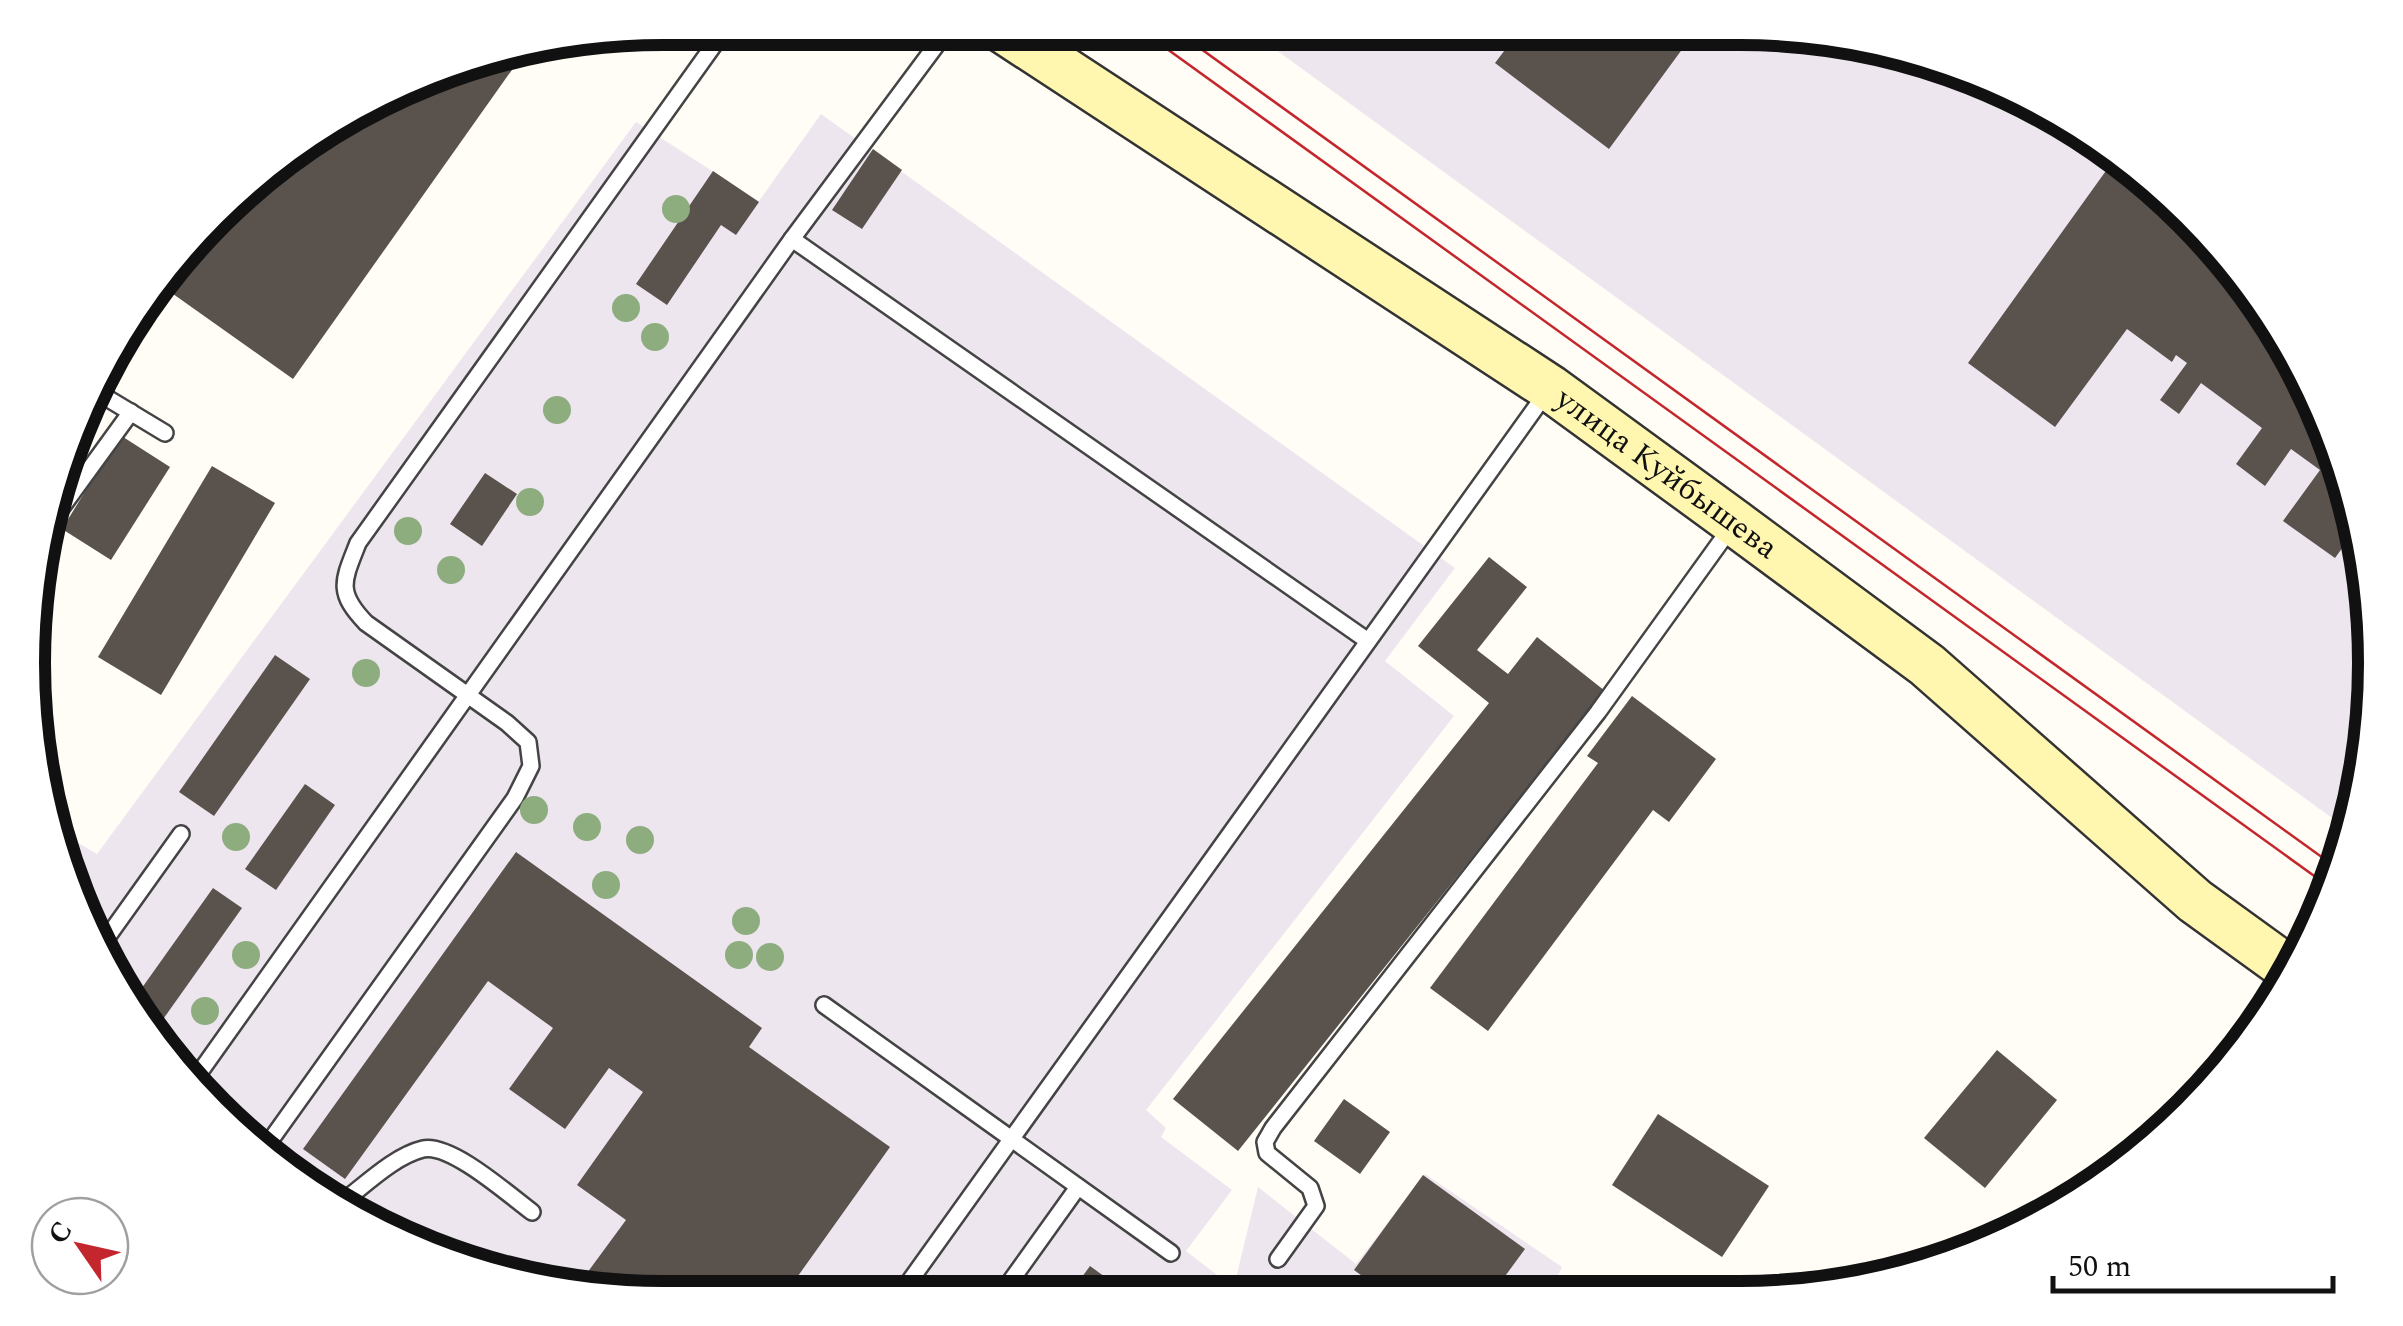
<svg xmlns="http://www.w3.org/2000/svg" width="2403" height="1326" viewBox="0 0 2403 1326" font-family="Spectral,serif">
<rect width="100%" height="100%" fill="#fffdf5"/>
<g fill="#eee6ef">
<path d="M1246,28l535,1 163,32 114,52 187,164 109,222 16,248 -27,79z"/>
<path d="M821,114l634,454 -70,93 69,55 -308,394 20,18 -5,9 71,53 -46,61 35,27 -13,17 -586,2 -163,-32 -114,-52 -160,-131 -109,-176 -18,-75 39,23 539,-732 123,79z"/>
<path d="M1425,1174l137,93 -12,27 -286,1 -28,-17 22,-91 98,77z"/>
</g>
<g fill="#5a524d">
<path d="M1501,28l177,1h19l-88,120 -114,-86 19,-25z"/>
<path d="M526,50l-233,329 -134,-95 118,-126 182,-97z"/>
<path d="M873,149l29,21 -40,59 -30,-19z"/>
<path d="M2113,161l132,116 109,222 2,30 -21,29 -52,-37 37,-51 -29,-21 -26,37 -29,-22 26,-36 -61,-45 -22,31 -19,-14 27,-37 -11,-8 -4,7 -45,-33 -72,98 -87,-64z"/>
<path d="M713,171l46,31 -23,33 -15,-10 -54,80 -31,-21z"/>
<path d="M120,435l50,32 -59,93 -49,-31z"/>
<path d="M212,466l63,37 -114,192 -63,-38z"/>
<path d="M485,473l32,21 -35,52 -32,-22z"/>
<path d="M1489,557l38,30 -50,63 31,24 29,-37 68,54 -367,460 -65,-52 316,-396 -71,-57z"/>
<path d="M275,655l35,24 -96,137 -35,-24z"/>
<path d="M1632,696l84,63 -47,63 -16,-12 -165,221 -58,-43 168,-225 -11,-7z"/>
<path d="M305,784l30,21 -59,85 -31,-21z"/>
<path d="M516,852l246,176 -13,19 141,100 -107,150h-161l-46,-9 50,-68 -49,-35 66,-93 -34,-24 -44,61 -56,-40 44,-61 -65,-47 -143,198 -42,-30z"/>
<path d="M213,888l29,20 -88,124 -20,-33z"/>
<path d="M1997,1050l60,50 -72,88 -61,-50z"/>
<path d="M1344,1099l46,33 -30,42 -46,-33z"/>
<path d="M1658,1114l111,72 -47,71 -110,-72z"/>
<path d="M1423,1175l102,74 -33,45 -104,1 -34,-25z"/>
<path d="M1090,1266l40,29 -62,1z"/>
</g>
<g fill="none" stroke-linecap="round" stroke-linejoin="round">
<g stroke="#444" stroke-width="20">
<g id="service">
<path d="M792,239l576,402"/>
<path d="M97,392l68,41"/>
<path d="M46,529l85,-117"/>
<path d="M101,946l80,-112"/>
<path d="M824,1005l347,248"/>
<path d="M190,1086l602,-847 157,-211"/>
<path d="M265,1148l250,-350 16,-32 -3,-24 -21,-19 -141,-100c-30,-31 -23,-42 -8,-80l368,-515"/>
<path d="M337,1206c24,-17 56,-50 86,-57 28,-6 86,46 109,63"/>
<path d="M1278,1259l38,-53 -6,-18 -43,-35 -2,-11 8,-14 325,-416 134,-186"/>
<path d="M899,1296l650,-907"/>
<path d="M1000,1296l78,-109"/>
</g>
</g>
<g stroke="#333" stroke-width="50">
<g id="secondary">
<path id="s1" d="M1000,28l550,360 185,135 192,142 268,236 98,71"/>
</g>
</g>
<use href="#service" stroke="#fff" stroke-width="15"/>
<use href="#secondary" stroke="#fff6b0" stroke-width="45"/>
<g stroke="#c4262e" stroke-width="2.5">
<path d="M1138,28l1186,855"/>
<path d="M1172,28l1158,835"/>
</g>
</g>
<g fill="#8dad7f">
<circle cx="676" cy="209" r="14"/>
<circle cx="626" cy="308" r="14"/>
<circle cx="655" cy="337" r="14"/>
<circle cx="557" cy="410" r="14"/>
<circle cx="530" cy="502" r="14"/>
<circle cx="408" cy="531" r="14"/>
<circle cx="451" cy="570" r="14"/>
<circle cx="366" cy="673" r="14"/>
<circle cx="534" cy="810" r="14"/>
<circle cx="587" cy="827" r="14"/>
<circle cx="236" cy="837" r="14"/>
<circle cx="640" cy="840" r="14"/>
<circle cx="606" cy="885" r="14"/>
<circle cx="746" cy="921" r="14"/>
<circle cx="246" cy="955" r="14"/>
<circle cx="739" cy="955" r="14"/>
<circle cx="770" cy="957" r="14"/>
<circle cx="205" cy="1011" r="14"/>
</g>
<g text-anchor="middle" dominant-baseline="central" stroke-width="10" stroke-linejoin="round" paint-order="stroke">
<g font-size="32" fill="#111" stroke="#fff">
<text stroke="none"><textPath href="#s1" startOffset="802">улица Куйбышева</textPath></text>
</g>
</g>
<path d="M0 0H2403V1326H0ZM663 45H1740A618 618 0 0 1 2358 663V663A618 618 0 0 1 1740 1281H663A618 618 0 0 1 45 663V663A618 618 0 0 1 663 45Z" fill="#fff" fill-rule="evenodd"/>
<path fill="none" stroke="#111" stroke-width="12" d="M663 45H1740A618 618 0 0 1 2358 663V663A618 618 0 0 1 1740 1281H663A618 618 0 0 1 45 663V663A618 618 0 0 1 663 45Z"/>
<g transform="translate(80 1246) rotate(304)"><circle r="48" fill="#ffffff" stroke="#a0a0a0" stroke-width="2.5"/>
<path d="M0-8L18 38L0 25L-18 38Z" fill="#c4262e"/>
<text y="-15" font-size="28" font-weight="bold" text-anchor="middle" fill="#111111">С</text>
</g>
<path d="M2053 1276v15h280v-15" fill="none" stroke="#111111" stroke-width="5"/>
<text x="2068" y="1276" font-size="30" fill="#111111" stroke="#ffffff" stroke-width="8" paint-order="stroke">50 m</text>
</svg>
